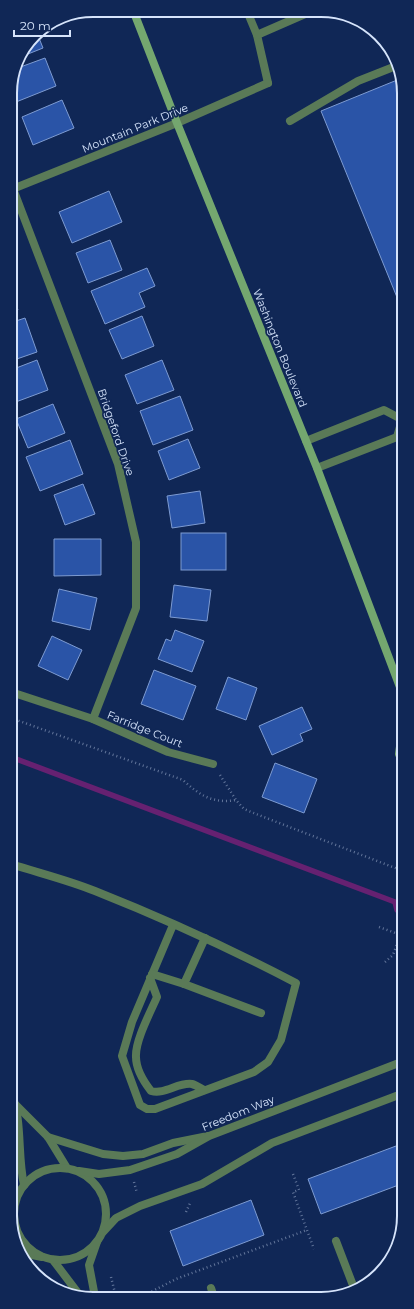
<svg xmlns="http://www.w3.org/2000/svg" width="414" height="1309" viewBox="0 0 414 1309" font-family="Montserrat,sans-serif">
<rect width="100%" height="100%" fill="#102756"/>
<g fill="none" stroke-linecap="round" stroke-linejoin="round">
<path stroke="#662171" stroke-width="5.5" d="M11,757l384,145 2,8"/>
</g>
<g fill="#2a54a7" stroke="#7d9bd2">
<path d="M37,33l6,15 -25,10 1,-2z"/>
<path d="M45,58l11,28 -40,16 -6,-15 5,-18z"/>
<path d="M402,78l1,234 -82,-201z"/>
<path d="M62,100l12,28 -41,17 -11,-28z"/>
<path d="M109,191l13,31 -50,21 -13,-31z"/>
<path d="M110,240l12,30 -34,13 -12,-30z"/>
<path d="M147,268l8,18 -16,7 6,14 -40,17 -14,-33z"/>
<path d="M10,291l8,19 -8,4z"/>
<path d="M142,316l12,30 -32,13 -13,-29z"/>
<path d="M25,318l12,34 -26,9 -1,-38z"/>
<path d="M37,360l11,30 -35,13 -2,-6v-27z"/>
<path d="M162,360l12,30 -37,14 -12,-29z"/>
<path d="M180,396l13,34 -40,15 -13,-34z"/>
<path d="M53,404l12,29 -37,15 -12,-29z"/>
<path d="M188,439l12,29 -31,12 -11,-29z"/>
<path d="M70,440l13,34 -43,17 -14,-34z"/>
<path d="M83,484l12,30 -30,11 -11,-30z"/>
<path d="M200,491l5,32 -33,5 -5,-32z"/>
<rect x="181" y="533" width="45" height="37"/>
<path d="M54,539h47v36l-47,1z"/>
<path d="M174,585l37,5 -4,31 -37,-4z"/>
<path d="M59,589l38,9 -7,32 -38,-9z"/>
<path d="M175,630l29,11 -12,31 -34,-13 8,-20 5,2z"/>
<path d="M52,636l30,14 -14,30 -30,-14z"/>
<path d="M154,670l42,16 -13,34 -42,-16z"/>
<path d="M228,677l29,11 -11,32 -30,-11z"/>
<path d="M302,707l10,22 -12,5 3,7 -31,14 -13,-29z"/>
<path d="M275,763l42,16 -13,34 -42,-16z"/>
<path d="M404,1143v40l-83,31 -13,-35z"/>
<path d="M251,1200l13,35 -81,31 -13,-35z"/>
</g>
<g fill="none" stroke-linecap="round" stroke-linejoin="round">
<g stroke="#62759a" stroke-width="2.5" stroke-dasharray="1 3" stroke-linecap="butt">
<path d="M11,718l172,62c16,15 30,24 53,20l8,9 12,5 147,57"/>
<path d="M220,775l16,25"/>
<path d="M379,927l22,8"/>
<path d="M385,962l8,-7 10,-27"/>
<path d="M293,1174l6,16 -6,2 21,57"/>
<path d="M134,1182l3,11"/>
<path d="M186,1212l5,-11"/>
<path d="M111,1277l5,20"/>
<path d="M141,1297l35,-18 131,-49"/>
</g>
<g stroke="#5a7a57" stroke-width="8">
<path d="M247,11l10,24 11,48"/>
<path d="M257,35l55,-24"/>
<path d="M290,121l68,-40 38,-15"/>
<path d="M306,441l78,-31 19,10"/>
<path d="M317,468l80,-31 5,-17"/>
<path d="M11,864c28,9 57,16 84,27 68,27 136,58 201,92l-15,57 -13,22 -14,10 -99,37h-8l-7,-4 -18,-49 10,-34 41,-97"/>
<path d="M205,938l-21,46 77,29"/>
<path d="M152,974l32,10"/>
<path d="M150,978l7,19c-7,16 -22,44 -21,60 0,13 8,25 15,34 14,4 27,-9 41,-7 4,1 8,4 12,6"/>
<path d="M11,1092c12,30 6,62 13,93"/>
<path d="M17,1106l31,31 19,31"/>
<path d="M48,1137l55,17 20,2 20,-2 30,-11 35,-7"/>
<path d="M12,1201l5,-6"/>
<path d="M336,1241l18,47"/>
<path d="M22,1253l20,4"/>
<path d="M53,1260l28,37"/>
<path d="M211,1288l3,9"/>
<path d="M95,1297l-6,-32 8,-23"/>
</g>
<g stroke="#5a7a57" stroke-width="8">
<path d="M10,181l108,283 18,78v66l-43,111"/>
<path d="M10,190l167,-67 91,-40"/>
<path d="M11,692l82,27 75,33 45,12"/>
</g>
<g stroke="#5a7a57" stroke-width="8">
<circle cx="60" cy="1214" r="46"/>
<path d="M79,1171l20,3 31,-4 47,-16 32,-18 195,-75"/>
<path d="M103,1232l13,-14 24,-12 62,-22 70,-41 132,-50"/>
</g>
<g stroke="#74a76f" stroke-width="8">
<path d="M133,10l44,113 140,345 86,227"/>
<path d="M403,724l-4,30 4,10"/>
</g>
</g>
<g text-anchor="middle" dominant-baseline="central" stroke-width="3.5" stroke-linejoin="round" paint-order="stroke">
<g font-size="11" fill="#d6e4fb" stroke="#102756">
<text transform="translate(135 128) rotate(-22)">Mountain Park Drive</text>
<text transform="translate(280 348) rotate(68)">Washington Boulevard</text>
<text transform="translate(116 432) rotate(71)">Bridgeford Drive</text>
<text transform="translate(145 729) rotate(22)">Farridge Court</text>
<text transform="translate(238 1113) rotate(-22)">Freedom Way</text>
</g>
</g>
<path d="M0 0H414V1309H0ZM93 17H321A76 76 0 0 1 397 93V1216A76 76 0 0 1 321 1292H93A76 76 0 0 1 17 1216V93A76 76 0 0 1 93 17Z" fill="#102756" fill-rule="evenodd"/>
<path fill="none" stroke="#d6e4fb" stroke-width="2" d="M93 17H321A76 76 0 0 1 397 93V1216A76 76 0 0 1 321 1292H93A76 76 0 0 1 17 1216V93A76 76 0 0 1 93 17Z"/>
<path d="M14 30v6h56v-6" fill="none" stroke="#d6e4fb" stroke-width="2"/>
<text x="20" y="30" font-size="12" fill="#d6e4fb" stroke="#102756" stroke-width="3" paint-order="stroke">20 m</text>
</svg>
